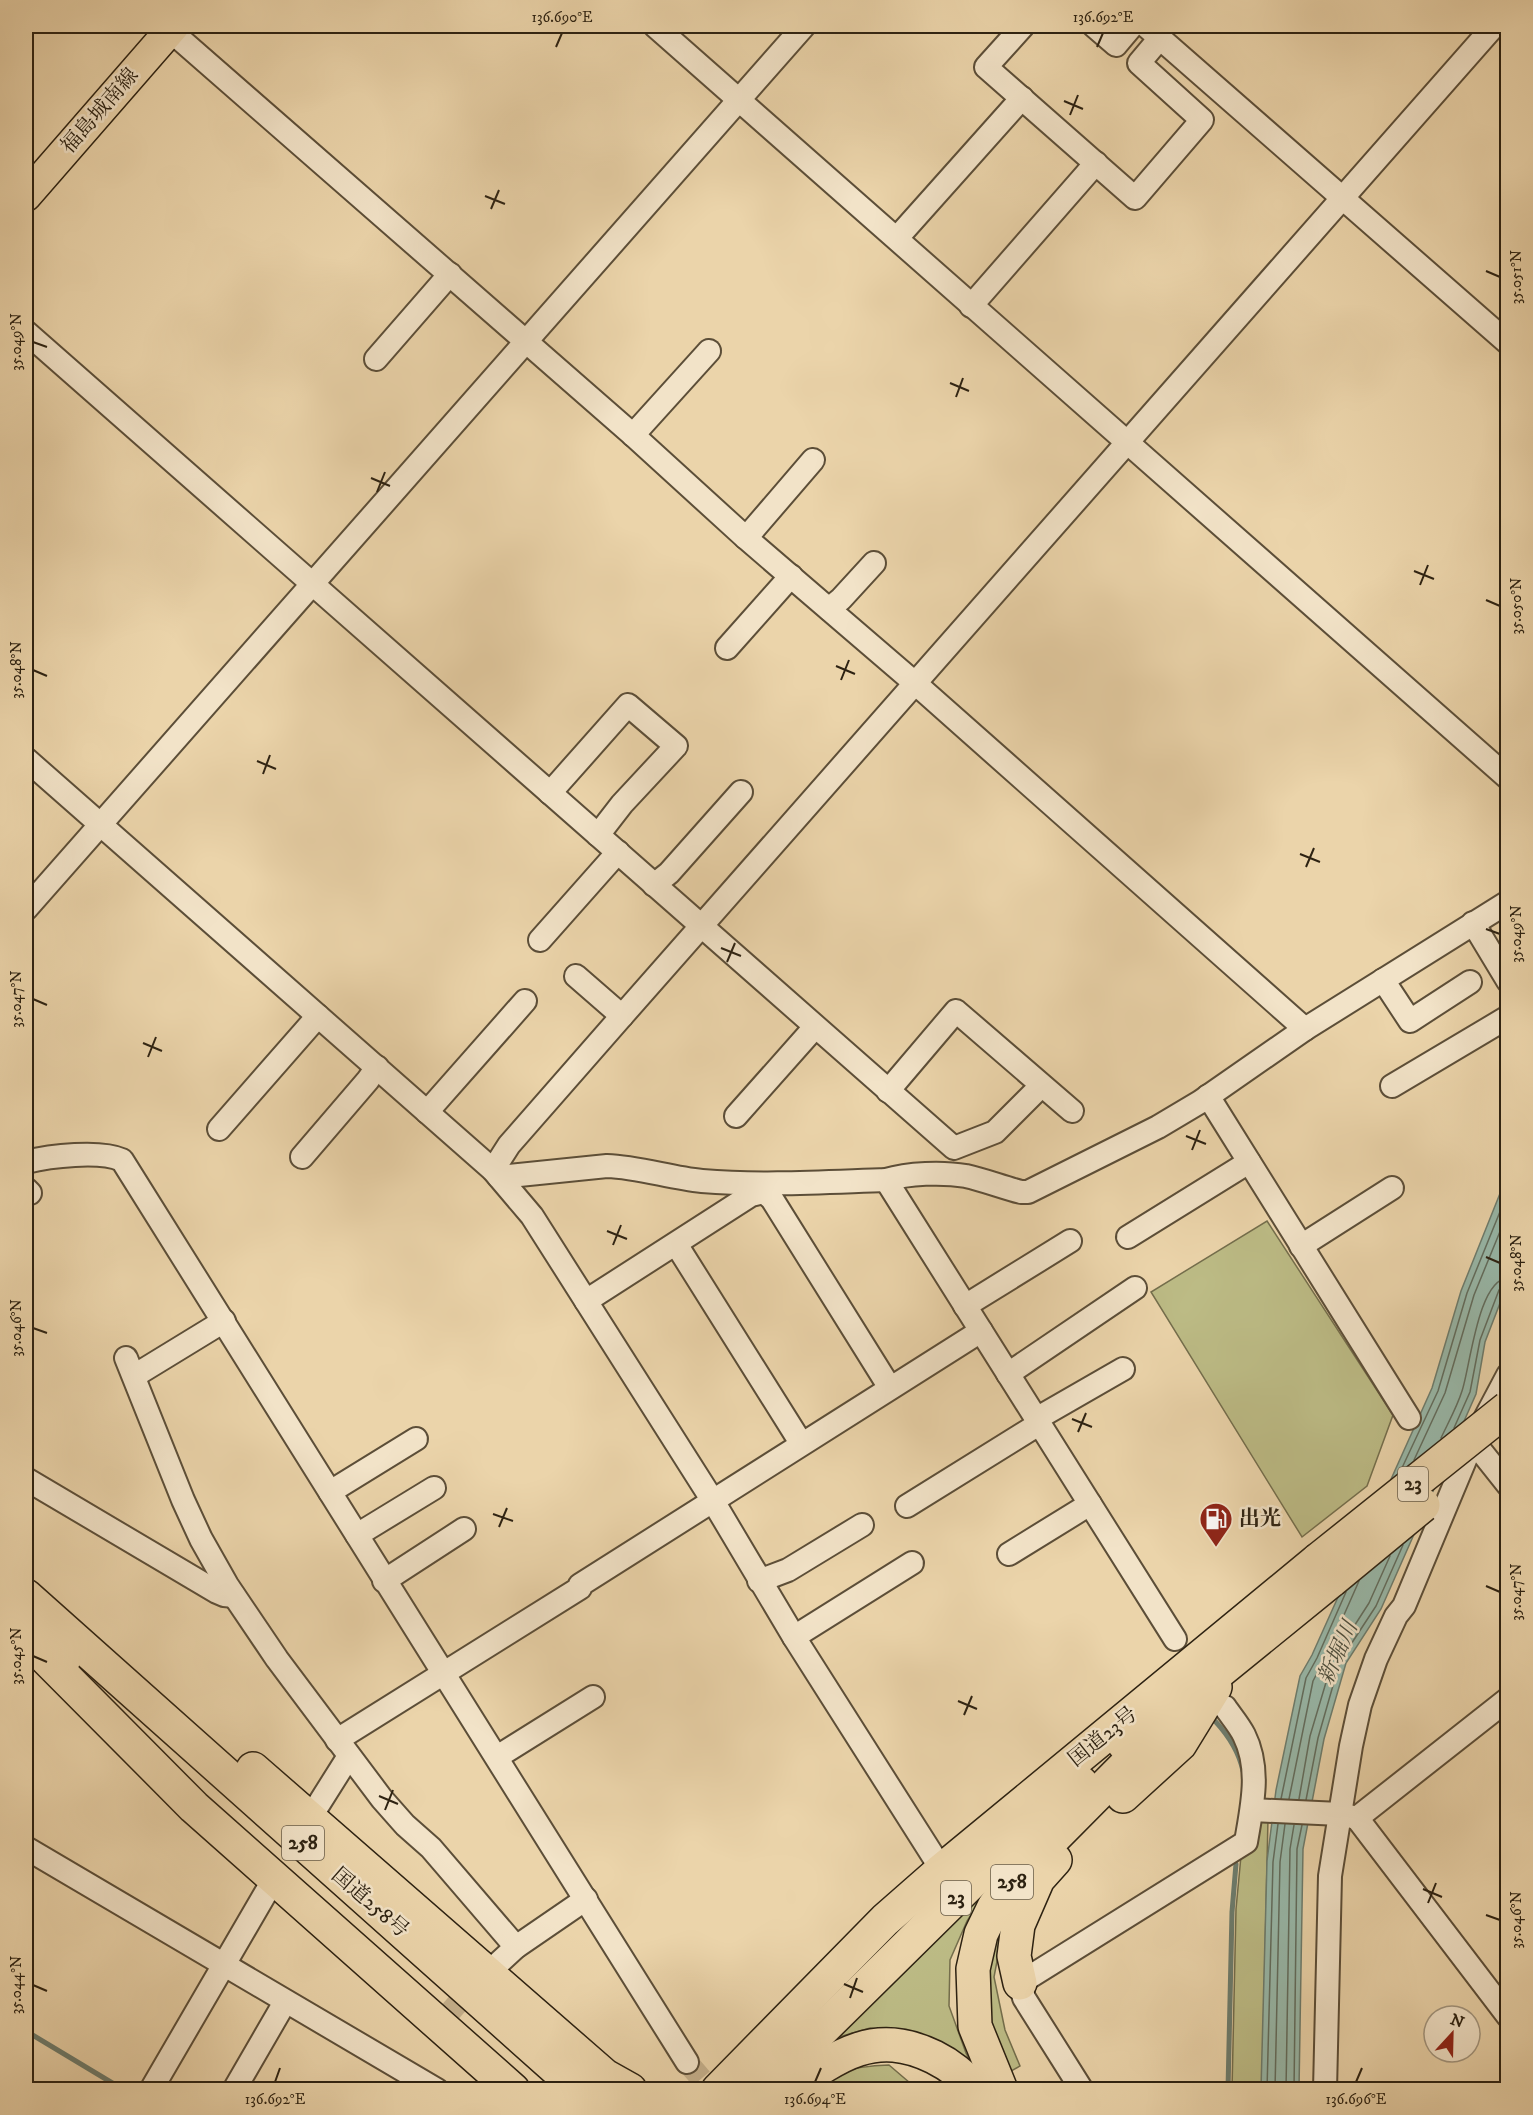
<svg xmlns="http://www.w3.org/2000/svg" width="1533" height="2115" viewBox="0 0 1533 2115" font-family="'IM FELL DW Pica','Noto Serif JP',serif">
<rect width="100%" height="100%" fill="#ebd4aa"/>
<filter id="stains"><feTurbulence type="fractalNoise" baseFrequency=".00333" numOctaves="4"/><feColorMatrix values="0 0 0 0 .2 0 0 0 0 .09 0 0 0 0 .02 0 0 0 .5 -.17"/></filter>
<radialGradient id="worn" r=".72"><stop offset=".6" stop-color="#630" stop-opacity="0"/><stop offset="1" stop-color="#630" stop-opacity=".3"/></radialGradient>
<g fill="#bcbb85" stroke="#746e4c" stroke-width="1.5">
<path d="M1267,1221l126,194 -26,71 -65,51 -151,-245z"/>
<path d="M1256,1818h12l-6,271 -30,1 4,-181 5,-53z"/>
<path d="M986,1891l-19,30 -17,39 -1,46 17,47 14,28 -70,-48 -40,-5 -38,11z"/>
<path d="M1017,1895l-16,45 -7,37 11,53 15,36 -14,8 -25,-86 15,-64z"/>
<path d="M889,2065l28,24h-30l-3,-6 -40,6 -38,1c21,-20 56,-24 83,-25z"/>
</g>
<path fill="#98b8a9" stroke="#6d7c6d" stroke-width="1.5" d="M1507,1176v109l-22,57 -9,52 -95,215 -35,54 -22,76 -21,110 -4,240 -38,1 6,-229 9,-71 24,-114 12,-21 120,-267 29,-97z"/>
<g fill="none" stroke-linecap="round" stroke-linejoin="round">
<g stroke="#626d5e" stroke-width="1.5">
<path d="M1454,1428l16,-36 10,-52 19,-50 4,-4 5,-1"/>
<path d="M1441,1438c7,-15 16,-31 21,-47 8,-23 16,-112 46,-113"/>
<path d="M1414,1460l31,-67 29,-98 34,-83"/>
<path d="M1401,1470l37,-79 29,-98 41,-101"/>
<path d="M1281,1799l25,-121 11,-20 29,-66"/>
<path d="M1289,1799l24,-118 11,-21 35,-79"/>
<path d="M1299,1799l11,-63 23,-77 36,-56 21,-47"/>
<path d="M1306,1800l12,-62 22,-77 36,-55 27,-61"/>
<path d="M1267,2090l6,-228 5,-38"/>
<path d="M1275,2090l5,-228 5,-38"/>
<path d="M1286,2090l4,-241 4,-24"/>
<path d="M1294,2090l3,-241 5,-24"/>
</g>
<g stroke="#6d7c6d" stroke-width="5">
<path d="M1215,1721c13,14 24,31 28,50"/>
<path d="M26,2031l98,59"/>
<path d="M1228,2090l4,-178 4,-48"/>
</g>
<g stroke="#c5b08c" stroke-width="22" stroke-dasharray="22 11" stroke-linecap="butt">
<path d="M450,2012l27,-30"/>
<path d="M687,2062l24,28"/>
</g>
<g stroke="#5c4e38" stroke-width="26">
<g id="minor">
<path d="M165,26l468,409 113,103 170,146 389,345"/>
<path d="M655,26l853,752"/>
<path d="M1023,26l-37,41 149,131 67,-78 -63,-57 21,-25"/>
<path d="M1094,26l22,19 16,-19"/>
<path d="M1146,26l362,317"/>
<path d="M897,238l125,-140"/>
<path d="M971,306l125,-143"/>
<path d="M26,332l928,816 41,-16 46,-46"/>
<path d="M376,359l74,-85"/>
<path d="M633,435l76,-84"/>
<path d="M746,538l67,-78"/>
<path d="M829,609l12,-10 33,-36"/>
<path d="M727,648l64,-72"/>
<path d="M26,759l467,411 39,46 181,285 81,136 148,233"/>
<path d="M550,793l78,-88 48,41 -54,58 -24,31"/>
<path d="M654,885l15,-12 72,-81"/>
<path d="M26,909l778,-883"/>
<path d="M1473,923l35,58"/>
<path d="M540,940l78,-88"/>
<path d="M576,976l46,40"/>
<path d="M1383,980l27,41 60,-39"/>
<path d="M1392,1086l116,-69"/>
<path d="M888,1091l68,-80 116,100"/>
<path d="M1208,1096l201,322"/>
<path d="M427,1112l98,-111"/>
<path d="M736,1116l79,-89"/>
<path d="M219,1129l99,-113"/>
<path d="M302,1157l66,-77 9,-13"/>
<path d="M26,1162c24,-6 74,-12 96,-2l565,902"/>
<path d="M493,1170l16,-25 113,-129 872,-990"/>
<path d="M499,1177l108,-11c32,1 63,12 95,15 61,5 123,1 184,-1 22,-7 57,-8 80,-4 18,4 36,11 55,16h7l130,-65 42,-25 105,-73 203,-127"/>
<path d="M886,1180l289,459"/>
<path d="M763,1184l1,8 8,7 118,189"/>
<path d="M26,1189l4,4"/>
<path d="M1128,1237l121,-75"/>
<path d="M676,1244l125,199"/>
<path d="M1301,1246l91,-58"/>
<path d="M586,1301l165,-106 13,-3"/>
<path d="M965,1306l105,-65"/>
<path d="M126,1358l57,142 18,39 26,46 50,74 105,140 23,26 26,23 85,99"/>
<path d="M1008,1374l127,-86"/>
<path d="M134,1376l90,-55"/>
<path d="M1036,1419l87,-50"/>
<path d="M1473,1441l35,44"/>
<path d="M26,1479l191,113 7,3 10,1"/>
<path d="M330,1492l86,-53"/>
<path d="M907,1506l132,-82"/>
<path d="M357,1535l77,-47"/>
<path d="M1009,1554l81,-50"/>
<path d="M384,1581l80,-52"/>
<path d="M759,1581l29,-11 74,-45"/>
<path d="M794,1637l118,-74"/>
<path d="M337,1740l243,-152v-3l401,-254"/>
<path d="M497,1757l96,-60"/>
<path d="M1252,1810l88,4 17,4 151,-119"/>
<path d="M310,1818l39,-62"/>
<path d="M1357,1818l151,198"/>
<path d="M26,1848l411,242"/>
<path d="M481,1979l35,-32 70,-48"/>
<path d="M151,2090l124,-213"/>
<path d="M234,2090l51,-88"/>
<path d="M1082,2090l-58,-92 -4,-15 226,-141c6,-36 15,-73 -2,-107 -5,-10 -13,-19 -19,-28"/>
<path d="M1325,2090l5,-214 21,-130 9,-41 16,-46 20,-43 8,-10 69,-165 35,-66"/>
</g>
</g>
<g stroke="#2d2212" stroke-width="33">
<path id="major" d="M26,196l148,-170"/>
</g>
<g stroke="#2d2212" stroke-width="36">
<g id="highway">
<path d="M26,1596l554,494"/>
<path d="M26,1627l9,6 29,26"/>
<path d="M37,1649l157,158 319,283"/>
<path d="M1124,1744l37,-25 171,-139"/>
<path d="M253,1769l352,307 25,14"/>
<path d="M1123,1796l57,-52 35,-57"/>
<path d="M1020,1983l-6,-27 4,-31 20,-46 17,-19"/>
<path d="M718,2090l167,-170 57,-50 376,-310"/>
<path d="M761,2090l221,-218 99,-89"/>
<path d="M789,2090c49,-35 86,-62 145,-33 14,7 31,19 40,33"/>
<path d="M1001,2090l-26,-64 -2,-57 8,-35 13,-27 21,-30 119,-120 17,-24"/>
</g>
</g>
<use href="#minor" stroke="#f2e3c8" stroke-width="22"/>
<use href="#major" stroke="#ebd4aa" stroke-width="30"/>
<use href="#highway" stroke="#ebd4aa" stroke-width="33"/>
<g stroke="#2d2212" stroke-width="36" stroke-linecap="butt">
<g id="highway-bridge">
<path d="M1318,1560l190,-152"/>
<path d="M1332,1580l91,-75"/>
</g>
</g>
<use href="#highway-bridge" stroke="#ebd4aa" stroke-width="33"/>
</g>
<path fill="none" stroke="#2d2212" stroke-width="2" d="M556,47l6,-14M1097,47l6,-14M1064,101l19,8M1070,115l8,-20M485,196l20,8M491,209l8,-19M1486,271l14,6M33,342l14,5M950,383l19,8M956,397l7,-19M371,478l19,8M377,492l8,-20M1414,571l20,8M1420,585l8,-20M1486,600l14,6M836,666l19,8M33,670l14,6M841,680l8,-20M257,761l19,8M263,774l7,-19M1300,854l20,8M1306,867l8,-19M1486,929l14,5M721,948l20,8M727,962l8,-19M33,999l14,6M143,1043l19,8M148,1057l8,-20M1186,1136l20,8M1192,1150l8,-20M607,1231l20,8M613,1245l8,-20M1486,1257l14,6M33,1328l14,5M1072,1419l20,8M1078,1432l8,-19M493,1514l20,7M499,1527l8,-19M1486,1586l14,6M33,1656l14,6M958,1701l19,8M964,1715l8,-19M379,1796l19,8M385,1810l8,-20M1423,1889l19,8M1428,1903l8,-20M1486,1915l14,5M844,1984l19,8M33,1985l14,6M850,1998l7,-20M275,2082l5,-14M815,2082l6,-14M1356,2082l6,-14"/>
<defs>
<g id="fuel-pin" transform="scale(1.725)"><path d="M0 17L-7.5 6A9.5 9.5 0 1 1 7.5 6Z" fill="#8f2418" stroke="#f2e3c8"/><path d="M-5.5-6h7V0h2V4h1.3V-2.5L3-4.5l.8-.8L6-3V5H2.5V1h-1V6h-7ZM-4.2-4.7v3.2H.2V-4.7Z" fill="#fff"/></g>
</defs>
<g fill-rule="evenodd">
<use href="#fuel-pin" x="1216" y="1519"/>
</g>
<g text-anchor="middle" dominant-baseline="central" stroke-width="5" stroke-linejoin="round" paint-order="stroke">
<g fill="#f2e3c8" stroke="#685c49" stroke-width="1.5">
<rect x="1398" y="1467" width="30" height="34" rx="4.5"/>
<rect x="282" y="1826" width="42" height="34" rx="4.5"/>
<rect x="991" y="1865" width="42" height="34" rx="4.5"/>
<rect x="941" y="1881" width="30" height="34" rx="4.5"/>
</g>
<g font-size="20" font-weight="bold" fill="#2d2212">
<text x="1413" y="1484">23</text>
<text x="303" y="1843">258</text>
<text x="1012" y="1882">258</text>
<text x="956" y="1898">23</text>
</g>
<g font-size="21" fill="#2d2212" stroke="#f2e3c8">
<text transform="translate(100 111) rotate(-49)">福島城南線</text>
<text transform="translate(1103 1737) rotate(-39)">国道23号</text>
<text transform="translate(370 1903) rotate(41)">国道258号</text>
</g>
<g font-size="21" font-weight="bold" fill="#2d2212" stroke="#f2e3c8" text-anchor="start">
<text x="1239" y="1519">出光</text>
</g>
<g font-size="22" font-style="italic" fill="#4d4f3f" stroke="#f2e3c8">
<text transform="translate(1338 1653) rotate(-66)">新堀川</text>
</g>
</g>
<rect width="1533" height="2115" fill="none" stroke="#ebd4aa" stroke-width="66"/>
<g transform="translate(1452 2034) rotate(22)"><circle r="28" fill="#f2e3c8" stroke="#a3967f" stroke-width="1.5"/>
<path d="M0-4.5L10 22L0 15L-10 22Z" fill="#8f2418"/>
<text y="-9" font-size="16" font-weight="bold" text-anchor="middle" fill="#2d2212">N</text>
</g>
<rect x="33" y="33" width="1467" height="2049" fill="none" stroke="#2d2212" stroke-width="2"/>
<g font-size="15" text-anchor="middle" fill="#2d2212">
<text x="562" y="22">136.690°E</text>
<text x="1103" y="22">136.692°E</text>
<text transform="translate(1516 277) rotate(-90)" y="5">35.051°N</text>
<text transform="translate(16 342) rotate(-90)" y="5">35.049°N</text>
<text transform="translate(1516 606) rotate(-90)" y="5">35.050°N</text>
<text transform="translate(16 670) rotate(-90)" y="5">35.048°N</text>
<text transform="translate(1516 934) rotate(-90)" y="5">35.049°N</text>
<text transform="translate(16 999) rotate(-90)" y="5">35.047°N</text>
<text transform="translate(1516 1263) rotate(-90)" y="5">35.048°N</text>
<text transform="translate(16 1328) rotate(-90)" y="5">35.046°N</text>
<text transform="translate(1516 1592) rotate(-90)" y="5">35.047°N</text>
<text transform="translate(16 1656) rotate(-90)" y="5">35.045°N</text>
<text transform="translate(1516 1920) rotate(-90)" y="5">35.046°N</text>
<text transform="translate(16 1985) rotate(-90)" y="5">35.044°N</text>
<text x="275" y="2104">136.692°E</text>
<text x="815" y="2104">136.694°E</text>
<text x="1356" y="2104">136.696°E</text>
</g>
<rect width="100%" height="100%" filter="url(#stains)"/>
<rect width="100%" height="100%" fill="url(#worn)"/>
</svg>
